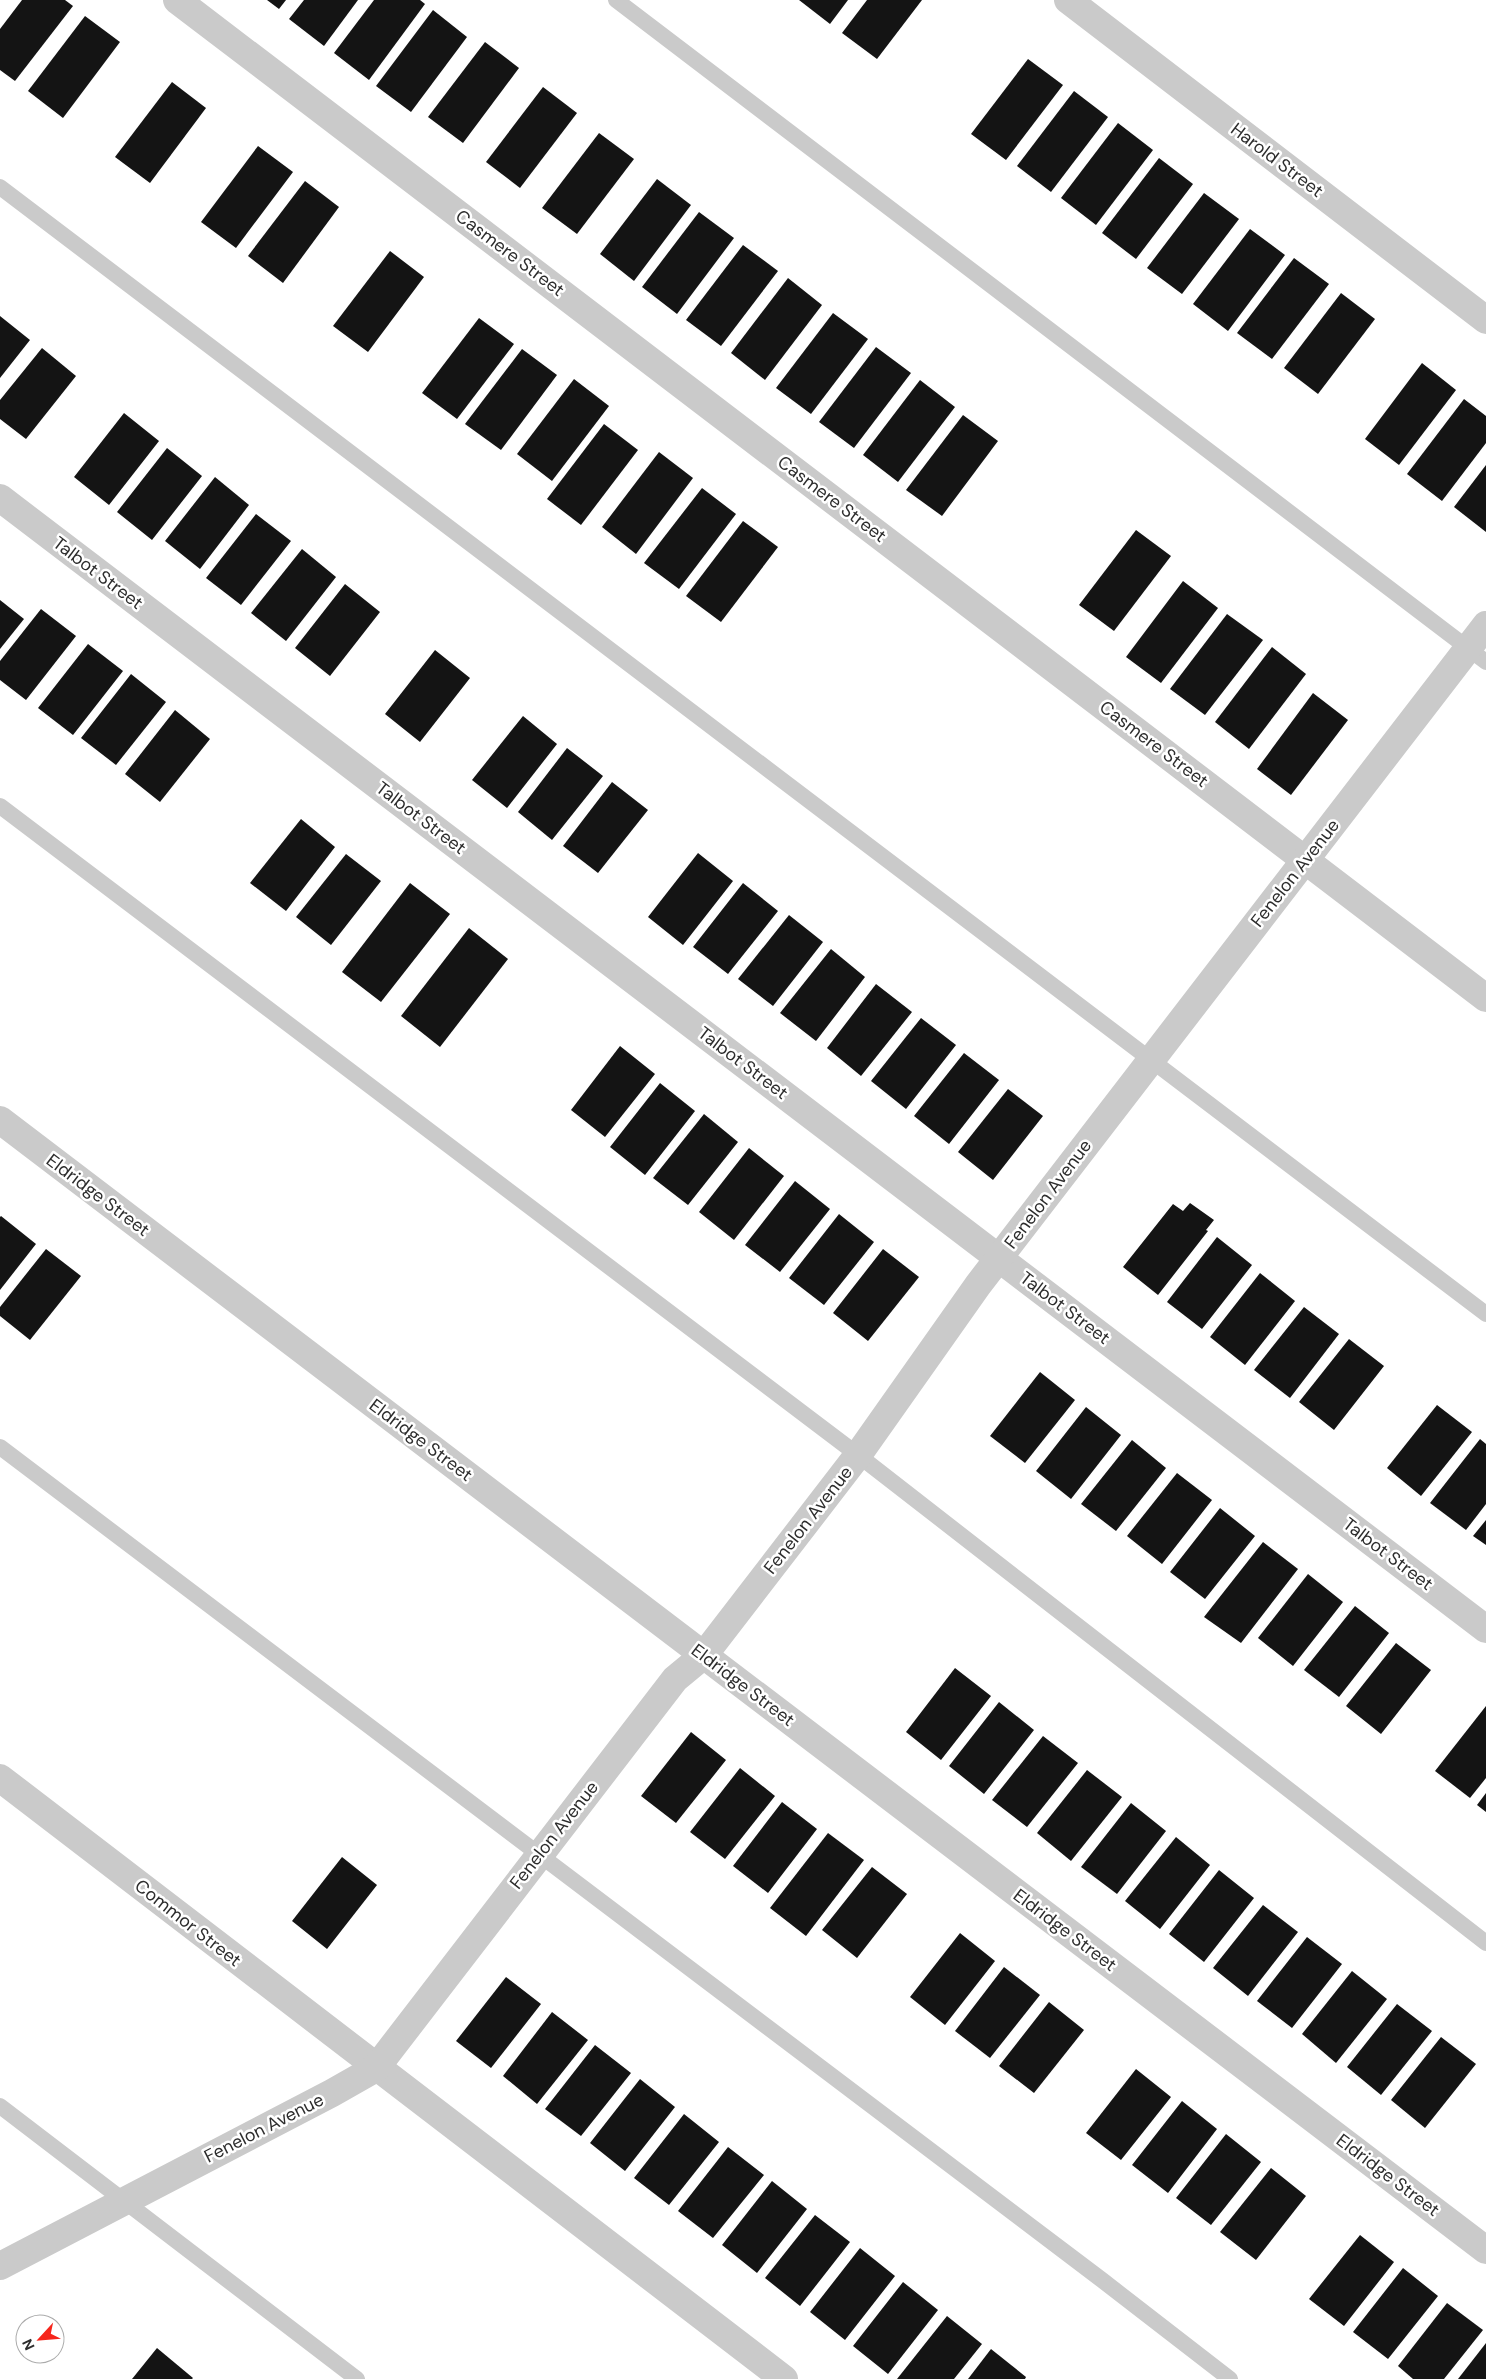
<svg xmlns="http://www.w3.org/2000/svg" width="1486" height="2379" viewBox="0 0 1486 2379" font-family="'DM Sans',sans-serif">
<rect width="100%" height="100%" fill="#fff"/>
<g fill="#141414">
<path d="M22,0h43l8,6 -58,75 -15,-11v-41z"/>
<path d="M267,0h19l-7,9z"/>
<path d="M304,0h54l-34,46 -35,-27z"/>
<path d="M374,0h46l5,4 -56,76 -35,-27z"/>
<path d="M799,0h49l-18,24z"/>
<path d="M867,0h55l-45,59 -35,-26z"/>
<path d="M433,10l34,27 -56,75 -35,-26z"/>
<path d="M85,16l35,26 -57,76 -35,-27z"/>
<path d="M485,42l34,26 -56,75 -35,-26z"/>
<path d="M1028,59l35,26 -57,75 -35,-26z"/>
<path d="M172,82l34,26 -56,75 -35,-26z"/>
<path d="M543,87l34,26 -57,75 -34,-26z"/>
<path d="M1074,91l34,26 -57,75 -34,-26z"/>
<path d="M1118,123l35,27 -57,75 -35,-27z"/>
<path d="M599,133l35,26 -57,75 -35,-26z"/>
<path d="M258,146l35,26 -57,76 -35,-26z"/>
<path d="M1159,158l34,26 -57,75 -34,-26z"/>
<path d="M657,179l34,26 -57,76 -34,-27z"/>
<path d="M305,181l34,26 -56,76 -35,-27z"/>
<path d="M1204,193l35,26 -57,75 -35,-26z"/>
<path d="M699,212l35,26 -57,76 -35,-27z"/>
<path d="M1250,229l35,26 -57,76 -35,-27z"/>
<path d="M743,245l35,26 -57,75 -35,-26z"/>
<path d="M390,251l34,26 -56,75 -35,-26z"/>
<path d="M1294,258l35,26 -57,75 -35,-26z"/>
<path d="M788,278l34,27 -57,75 -34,-27z"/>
<path d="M1341,293l34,26 -57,75 -34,-26z"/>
<path d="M833,313l35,26 -57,75 -35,-26z"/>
<path d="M0,316l30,24 -30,38z"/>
<path d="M479,318l35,26 -57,75 -35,-26z"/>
<path d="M876,347l35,26 -57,75 -35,-26z"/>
<path d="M42,348l34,28 -50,63 -26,-20v-19z"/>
<path d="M522,349l35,26 -56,75 -36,-26z"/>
<path d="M1422,363l34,27 -57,75 -34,-26z"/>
<path d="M574,379l35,27 -57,75 -35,-27z"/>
<path d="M920,380l35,27 -57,75 -35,-27z"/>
<path d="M1464,399l22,17v27l-44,58 -35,-27z"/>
<path d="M124,413l35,28 -50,64 -35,-28z"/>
<path d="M963,415l35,26 -56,75 -36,-26z"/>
<path d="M604,424l34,26 -57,75 -34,-26z"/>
<path d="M167,448l35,28 -50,64 -35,-28z"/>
<path d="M659,452l34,26 -57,76 -34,-27z"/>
<path d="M1486,465v67l-32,-25z"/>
<path d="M215,477l34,28 -49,64 -35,-28z"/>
<path d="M702,488l34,26 -57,75 -35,-26z"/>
<path d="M256,514l35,27 -50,64 -35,-27z"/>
<path d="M743,521l35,26 -57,75 -35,-26z"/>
<path d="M1136,530l35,26 -57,75 -35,-26z"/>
<path d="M302,549l34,28 -50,64 -35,-28z"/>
<path d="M1183,581l35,27 -57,75 -35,-26z"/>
<path d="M345,584l35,28 -50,64 -35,-28z"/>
<path d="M0,600l24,19 -24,30z"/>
<path d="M41,609l35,27 -50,64 -26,-20v-19z"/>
<path d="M1227,614l36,26 -58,75 -35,-26z"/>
<path d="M88,644l35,27 -50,64 -35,-27z"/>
<path d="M1272,647l34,27 -57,75 -34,-27z"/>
<path d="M435,650l35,28 -50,64 -35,-28z"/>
<path d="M131,674l35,28 -50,63 -35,-27z"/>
<path d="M1313,693l35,27 -57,75 -34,-26z"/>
<path d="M175,710l35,29 -50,63 -35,-28z"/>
<path d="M523,716l34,28 -50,64 -35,-28z"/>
<path d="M567,748l36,28 -51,64 -34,-28z"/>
<path d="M612,782l36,28 -50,63 -35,-27z"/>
<path d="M301,819l34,28 -49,64 -36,-28z"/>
<path d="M698,853l35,28 -50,64 -35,-28z"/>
<path d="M346,854l35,27 -50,64 -35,-28z"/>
<path d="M410,883l40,31 -69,88 -39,-30z"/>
<path d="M743,883l35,28 -50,63 -35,-27z"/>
<path d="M789,915l34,27 -50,64 -35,-27z"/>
<path d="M469,928l39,31 -68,88 -39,-31z"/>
<path d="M831,949l34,28 -49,64 -36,-28z"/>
<path d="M876,984l36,28 -51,64 -34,-28z"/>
<path d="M921,1018l35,27 -50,64 -35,-28z"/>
<path d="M620,1046l35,28 -50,63 -34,-27z"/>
<path d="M964,1053l35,27 -50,64 -35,-28z"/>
<path d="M660,1083l35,28 -50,64 -35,-28z"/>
<path d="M1008,1089l35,27 -50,64 -35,-28z"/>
<path d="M704,1114l34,28 -50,63 -35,-27z"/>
<path d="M749,1148l35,28 -50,64 -35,-28z"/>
<path d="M795,1181l35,28 -50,63 -35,-27z"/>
<path d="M1190,1203l24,17 -8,10 2,1 -50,64 -35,-28 50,-63 10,7z"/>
<path d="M839,1214l35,28 -50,63 -35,-27z"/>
<path d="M1,1216l35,28 -36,46v-73z"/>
<path d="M1217,1237l35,28 -50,64 -35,-27z"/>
<path d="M46,1249l35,27 -51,64 -30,-24v-9z"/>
<path d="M883,1249l36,28 -51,64 -35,-28z"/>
<path d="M1260,1273l35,28 -50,64 -35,-28z"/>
<path d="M1304,1307l35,27 -49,64 -36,-28z"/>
<path d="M1349,1339l35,27 -50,64 -35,-28z"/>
<path d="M1040,1372l35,28 -50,63 -35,-27z"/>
<path d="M1437,1405l35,27 -51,64 -34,-28z"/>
<path d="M1086,1407l35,28 -50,64 -35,-28z"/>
<path d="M1480,1439l6,5v60l-20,26 -36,-27z"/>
<path d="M1132,1440l34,28 -50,63 -35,-27z"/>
<path d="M1177,1473l35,27 -50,64 -35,-28z"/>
<path d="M1220,1508l35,28 -50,63 -35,-27z"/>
<path d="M1486,1520v25l-13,-9z"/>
<path d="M1263,1542l35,27 -57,74 -37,-26z"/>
<path d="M1308,1574l35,28 -50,64 -35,-28z"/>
<path d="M1355,1606l34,27 -50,64 -35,-27z"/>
<path d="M1396,1643l35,27 -50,64 -35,-28z"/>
<path d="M955,1668l36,28 -50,64 -35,-28z"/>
<path d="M999,1702l35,28 -50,64 -35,-28z"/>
<path d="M1486,1706v72l-16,20 -35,-27z"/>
<path d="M691,1732l35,28 -50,63 -35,-27z"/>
<path d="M1043,1736l35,27 -51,64 -35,-27z"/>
<path d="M740,1768l35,28 -50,63 -35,-27z"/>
<path d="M1087,1770l35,27 -51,64 -34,-28z"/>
<path d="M1486,1793v19l-9,-7z"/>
<path d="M782,1802l35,27 -49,64 -35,-27z"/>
<path d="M1131,1803l35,28 -49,63 -36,-27z"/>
<path d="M828,1833l36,27 -58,76 -36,-28z"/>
<path d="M1176,1837l34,28 -50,64 -35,-28z"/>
<path d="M342,1857l35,28 -50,64 -35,-28z"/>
<path d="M872,1867l35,27 -50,64 -35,-28z"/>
<path d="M1219,1870l35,28 -50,64 -35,-28z"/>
<path d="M1263,1905l35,27 -50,64 -35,-28z"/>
<path d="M960,1933l35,28 -50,64 -35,-28z"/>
<path d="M1307,1937l35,27 -50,64 -35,-27z"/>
<path d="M1004,1967l36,28 -50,63 -35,-27z"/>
<path d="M1352,1971l35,28 -51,64 -34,-29z"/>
<path d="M506,1977l35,27 -50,64 -35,-27z"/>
<path d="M1049,2002l35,28 -50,63 -35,-27z"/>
<path d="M1397,2004l35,27 -51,64 -34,-28z"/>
<path d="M552,2012l36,28 -51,64 -34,-28z"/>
<path d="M1441,2037l35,27 -51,64 -34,-28z"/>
<path d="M595,2045l36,28 -50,63 -36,-27z"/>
<path d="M1136,2069l35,28 -50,63 -35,-27z"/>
<path d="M640,2079l35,28 -50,64 -35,-28z"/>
<path d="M1182,2101l35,28 -49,64 -36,-28z"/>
<path d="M684,2114l35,28 -50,63 -35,-27z"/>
<path d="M1226,2134l35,28 -50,63 -35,-27z"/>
<path d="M728,2147l36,28 -51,63 -35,-27z"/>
<path d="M1271,2168l35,28 -50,64 -36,-28z"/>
<path d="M772,2181l35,28 -50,64 -35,-28z"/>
<path d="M815,2215l35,27 -50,64 -35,-28z"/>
<path d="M1360,2235l34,27 -50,64 -35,-27z"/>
<path d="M860,2248l35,28 -50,64 -35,-28z"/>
<path d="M1403,2268l35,28 -50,63 -35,-27z"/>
<path d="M903,2282l35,28 -50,64 -35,-28z"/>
<path d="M1447,2303l36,27 -39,49h-31l-15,-13z"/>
<path d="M947,2316l35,28 -28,35h-57z"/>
<path d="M1486,2343v36h-28z"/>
<path d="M157,2348l36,30 -1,1h-60z"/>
<path d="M991,2349l35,28 -1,2h-57z"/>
</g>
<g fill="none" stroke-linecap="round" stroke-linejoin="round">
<g stroke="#cacaca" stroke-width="16">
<path d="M616,0l870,662"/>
<path d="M0,187l1486,1127"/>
<path d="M0,806l858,649 628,488"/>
<path d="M0,1447l1102,833 128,99"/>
<path d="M0,2106l357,273"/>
</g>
<g stroke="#cacaca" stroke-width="28">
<path d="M177,0l1309,998"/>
<path d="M1068,0l418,320"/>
<path d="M0,498l1486,1131"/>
<path d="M0,1120l1486,1130"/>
<path d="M0,1778l784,601"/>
<path d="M0,2266l332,-173 44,-25 299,-389 29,-24 154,-200 120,-170 508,-660"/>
</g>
</g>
<g text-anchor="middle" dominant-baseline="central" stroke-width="5" stroke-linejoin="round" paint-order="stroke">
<g font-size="18" fill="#2d2d2d" stroke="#fff">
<text transform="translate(1277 160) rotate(37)">Harold Street</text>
<text transform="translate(510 253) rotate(37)">Casmere Street</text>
<text transform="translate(832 499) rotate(37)">Casmere Street</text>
<text transform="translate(98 573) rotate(37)">Talbot Street</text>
<text transform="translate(1154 744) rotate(37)">Casmere Street</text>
<text transform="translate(421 818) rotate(37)">Talbot Street</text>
<text transform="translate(1295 873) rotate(-52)">Fenelon Avenue</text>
<text transform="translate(743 1063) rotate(37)">Talbot Street</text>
<text transform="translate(1048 1194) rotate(-53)">Fenelon Avenue</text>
<text transform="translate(98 1195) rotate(37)">Eldridge Street</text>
<text transform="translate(1065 1308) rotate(37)">Talbot Street</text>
<text transform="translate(421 1440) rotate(37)">Eldridge Street</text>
<text transform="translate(808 1520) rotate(-52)">Fenelon Avenue</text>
<text transform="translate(1388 1554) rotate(37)">Talbot Street</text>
<text transform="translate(743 1685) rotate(37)">Eldridge Street</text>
<text transform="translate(554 1835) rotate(-52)">Fenelon Avenue</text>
<text transform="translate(188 1923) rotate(38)">Commor Street</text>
<text transform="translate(1065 1930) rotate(37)">Eldridge Street</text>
<text transform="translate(264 2128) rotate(-27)">Fenelon Avenue</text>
<text transform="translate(1388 2175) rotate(37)">Eldridge Street</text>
</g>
</g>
<g transform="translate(40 2339) rotate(244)"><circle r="24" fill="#ffffff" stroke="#ababab"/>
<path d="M0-4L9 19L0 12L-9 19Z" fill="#f6261c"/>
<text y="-8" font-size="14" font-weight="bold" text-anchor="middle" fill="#2d2d2d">N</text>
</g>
</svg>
